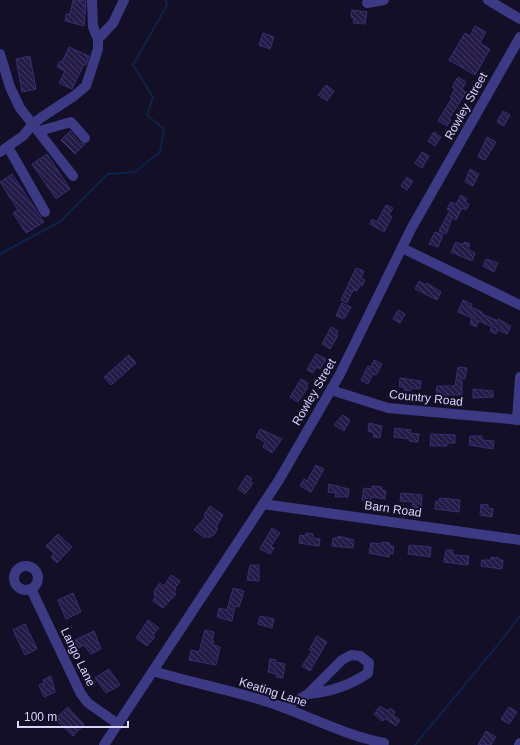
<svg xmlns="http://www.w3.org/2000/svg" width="520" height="745" viewBox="0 0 520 745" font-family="Arial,sans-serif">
<defs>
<pattern id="building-back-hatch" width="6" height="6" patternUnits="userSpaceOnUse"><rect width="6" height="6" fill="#241b47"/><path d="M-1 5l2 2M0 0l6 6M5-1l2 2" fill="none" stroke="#433b63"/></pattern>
</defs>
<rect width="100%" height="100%" fill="#130f26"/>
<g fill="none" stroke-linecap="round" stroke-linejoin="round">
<g stroke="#0c2248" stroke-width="2">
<path d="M0,254l61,-33 47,-47 27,-2 25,-20 4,-23 -17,-14 6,-18 -20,-32 34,-60 -1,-5"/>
<path d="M415,745l81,-98 24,-31"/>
</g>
</g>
<g fill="url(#building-back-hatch)" stroke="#3b2d73">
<path d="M73,0l13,1 -2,25 -19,-5 1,-7h4z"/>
<path d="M352,10l15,2 -2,12 -12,-1 1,-5 -3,-1z"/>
<path d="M475,26l11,6 -6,11 10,6 -15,26 -26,-15 16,-27 5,3z"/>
<path d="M263,33l11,4 -4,12 -11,-4z"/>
<path d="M69,47l20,9 -3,9 -2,-1 -12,25 -13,-6 6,-12 -8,-4 3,-6 2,1z"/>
<path d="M30,56l6,33 -14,3 -6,-33z"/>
<path d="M458,77l8,5 -4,8 4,2 -17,27 2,1 -4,6 -9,-5 14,-23 -2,-1 5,-8 -3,-2z"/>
<path d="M326,85l8,6 -7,10 -9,-6z"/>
<path d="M503,111l7,4 -6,11 -7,-4z"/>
<path d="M70,131l10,12 5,1 -10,10 -14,-14z"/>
<path d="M434,132l7,5 -6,9 -7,-5z"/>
<path d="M487,137l9,5 -11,18 -7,-3z"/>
<path d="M422,152l7,4 -7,12 -7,-5z"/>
<path d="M47,154l23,35 -14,10 -24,-35z"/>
<path d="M470,169l9,5 -6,12 -8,-4z"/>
<path d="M12,174l32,48 -18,11 -13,-20 5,-3 -18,-28z"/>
<path d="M407,177l6,4 -6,9 -6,-4z"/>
<path d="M461,195l6,4 -2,3 4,2 -3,6 -4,-2 -6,12 -4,-2 -6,16 -7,-3 11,-21 -3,-1 4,-7 5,2z"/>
<path d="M386,205l7,3 -4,7 3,2 -8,15 -14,-8 2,-5 5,3z"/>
<path d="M435,232l8,3 -5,12 -9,-3z"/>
<path d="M456,242l7,3 1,-3 6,2 -2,5 7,4 -3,8 -21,-9z"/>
<path d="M486,259l12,4 -4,9 -11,-6z"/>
<path d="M356,268l8,3 -3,7 4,2 -3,6 -2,-1 -3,6 -4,-1 -6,13 -6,-3z"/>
<path d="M419,281l7,4 1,-2 14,9 -4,8 -22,-11z"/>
<path d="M463,300l9,4 -1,3 11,5v2l16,7v-2l13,7 -4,8 -9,-4 -2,4 -6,-3 2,-4 -13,-6 -3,6 -6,-3 2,-6 -14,-6z"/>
<path d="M342,303l9,4 -7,12 -8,-3z"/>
<path d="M398,310l7,4 -5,9 -7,-4z"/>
<path d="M331,327l7,4 -2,3 2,1 -8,14 -8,-5z"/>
<path d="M316,354l10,5 -6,10 -4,-2 -3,6 -6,-3z"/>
<path d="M129,355l7,8 -25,22 -7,-8z"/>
<path d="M374,360l8,4 -6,11 -3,-1 -5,10 -7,-4 7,-14 3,1z"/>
<path d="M458,367l9,1 -2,11 -3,-1v17h-26l1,-9h18z"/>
<path d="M400,378l21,3 -1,8 -9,-1v3l-7,-1v-3h-5z"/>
<path d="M301,379l7,4 -2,3 2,1 -10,15 -8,-5z"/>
<path d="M473,389l20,2v6l-20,1z"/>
<path d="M343,415l7,5 -6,11 -10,-6z"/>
<path d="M369,423l13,3 -2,12 -7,-1 1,-4 -6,-2z"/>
<path d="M395,428l16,2 -1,3 9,1 -1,8 -9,-1 1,-2 -16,-2z"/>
<path d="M260,429l22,10 -10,14 -9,-6 2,-5 -9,-5z"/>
<path d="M431,434l24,1v8h-8v3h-17z"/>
<path d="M470,436h12v4l12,1 -1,8 -24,-4z"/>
<path d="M316,465l8,4 -13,23 -11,-6 4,-7 3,2z"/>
<path d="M247,475l5,4 -2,2 3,2 -8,11 -7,-5z"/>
<path d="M329,484l20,5 -1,8h-13l1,-4 -8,-1z"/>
<path d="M372,486l10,1v3l4,1 -1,8 -14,-2v5l-9,-2 2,-12 8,1z"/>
<path d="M401,493l21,2 -1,13 -8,-1v-5l-13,-1z"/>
<path d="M440,498l20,2 -1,12 -24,-3 1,-8h3z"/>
<path d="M481,504l7,1v3l5,1 -1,8 -12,-2z"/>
<path d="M210,506l13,9 -6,10 -1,3 2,1 -5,7 -2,-1 -1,3 -3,-2 -2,2 -11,-8 12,-14 -2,-1z"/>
<path d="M272,528l8,5 -9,13 3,2 -4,6 -10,-5z"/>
<path d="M306,533l7,1v4l7,1 -1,7 -20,-3 1,-8 5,1z"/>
<path d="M58,534l14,13 -15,16 -6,-6 3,-3 -8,-8z"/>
<path d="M338,536l16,4 -1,8 -21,-2 1,-8h5z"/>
<path d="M382,542l8,1 -1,2 5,1 -1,8 -3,-1 -1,4 -20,-4 2,-10 11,1z"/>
<path d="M409,545l22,2 -1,10 -22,-3z"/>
<path d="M446,550h7v5l16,1 -1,9 -24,-3z"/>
<path d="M491,557l8,1v2h4l-1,9 -21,-3 1,-6h9z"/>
<path d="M250,565h9v16l-12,-1z"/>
<path d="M171,575l9,6 -5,7 1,1 -2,3 2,2 -13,14 -10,-7 2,-4 -1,-6 6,-8 4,3z"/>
<path d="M233,588l11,3 -5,16 -4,-1 -3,15 -15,-4 2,-9 8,2z"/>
<path d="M73,593l8,19 -15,7 -8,-19z"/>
<path d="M260,616l14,3 -2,9 -14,-4z"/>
<path d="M148,620l11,8 -6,7 2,2 -8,9 -11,-8z"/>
<path d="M25,624l12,25 -12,6 -12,-25z"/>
<path d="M205,630l9,2 -2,9h2l-1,4 7,2 -4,18 -27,-5 2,-10 8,2z"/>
<path d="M94,631l7,18 -10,5 -7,-9 -5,3 -4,-8z"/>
<path d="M317,636l10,6 -17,29 -8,-5 10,-15 -3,-1z"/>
<path d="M270,659l6,1 -1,2 10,2 -2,14 -7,-1v-3l-8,-2z"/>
<path d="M109,669l11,16 -14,8 -11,-15z"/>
<path d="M51,676l4,16 -11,5 -5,-12 5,-2 -1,-3z"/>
<path d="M380,706l8,5 2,-3 5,4 -2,3 7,5 -4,6 -10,-7 -4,2 -8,-7z"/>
<path d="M68,707l16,18 -11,11 -18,-17z"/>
<path d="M509,707l8,5 -8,12 -8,-5z"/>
<path d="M486,731l10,6 -5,8h-13z"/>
</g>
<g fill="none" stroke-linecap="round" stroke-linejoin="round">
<g stroke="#3d3a85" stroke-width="10">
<path d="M92,0l1,27 5,12"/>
<path d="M488,0l32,19"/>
<path d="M367,3l17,-3"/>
<path d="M0,54l10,33 10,21 53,68"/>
<path d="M39,131l32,-9 14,16"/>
<path d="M8,147l37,65"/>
<path d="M0,152l23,-16 10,-12 9,-7 32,-21 12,-10 12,-37v-10l15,-16 11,-23"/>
<path d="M402,248l118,57"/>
<path d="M331,390l57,18 132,12"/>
<path d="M517,420l3,-43"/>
<path d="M263,504l257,36"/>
<circle cx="26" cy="578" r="12"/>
<path d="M31,589l50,105 7,9 30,21"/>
<path d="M153,671c39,12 79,19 118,32 38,13 73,32 113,40"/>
<path d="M284,708l24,-14 34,-34 9,-5 9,1 9,7 -1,10c-19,13 -37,19 -60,21"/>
<path d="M104,745l175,-265 61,-106 71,-145 109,-192"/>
<path d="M519,745l1,-2"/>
</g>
</g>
<g text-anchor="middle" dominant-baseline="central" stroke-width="4" stroke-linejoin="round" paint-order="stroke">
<g font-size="12" fill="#d9d4ff" stroke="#130f26">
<text transform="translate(466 106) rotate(-61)">Rowley Street</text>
<text transform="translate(314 392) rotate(-60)">Rowley Street</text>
<text transform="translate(426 398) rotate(6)">Country Road</text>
<text transform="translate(393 509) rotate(8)">Barn Road</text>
<text transform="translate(78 657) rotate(64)">Lango Lane</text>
<text transform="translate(273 692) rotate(18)">Keating Lane</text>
</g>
</g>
<path d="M18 721v6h110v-6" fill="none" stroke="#d9d4ff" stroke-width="2"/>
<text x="24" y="721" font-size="12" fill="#d9d4ff" stroke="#130f26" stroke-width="3" paint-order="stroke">100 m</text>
</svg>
